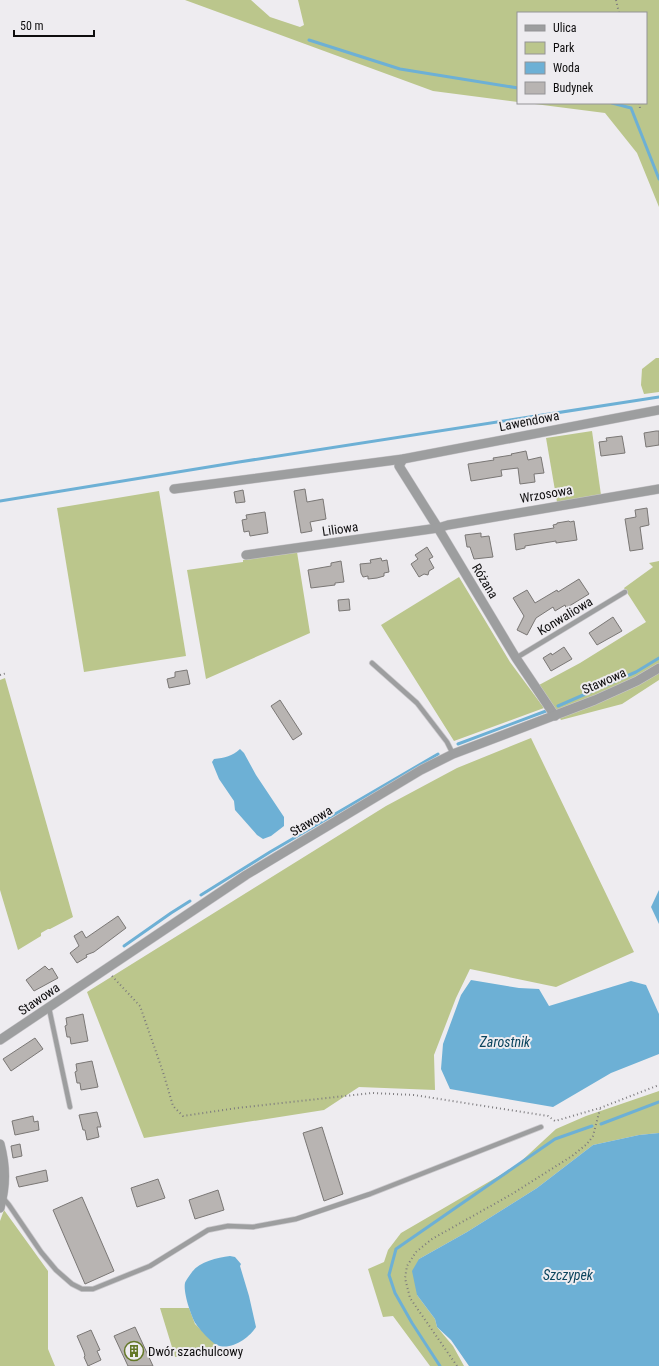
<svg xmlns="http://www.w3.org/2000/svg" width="659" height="1366" viewBox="0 0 659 1366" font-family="'Roboto Condensed',sans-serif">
<rect width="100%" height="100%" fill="#eeecf0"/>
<g fill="#bbc68c">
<path d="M185,0h66l19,17 30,10 4,-2 -6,-25h361v207l-22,-54 -32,-40 -78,-10h119v-90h-128v89l-85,-11z"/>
<path d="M656,358h3v34l-15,2 -3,-9 1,-16z"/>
<path d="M592,431l9,64 -44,7 -11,-64z"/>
<path d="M159,491l27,165 -102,16 -27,-164z"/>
<path d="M297,552l13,81 -104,46 -19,-109 56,-8v-2z"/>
<path d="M659,561v119l-37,24 -61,16 -22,-35 41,-22 66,-41 -22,-34 29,-21 -4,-4z"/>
<path d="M459,577l51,85 34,46 -90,33 -73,-116z"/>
<path d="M5,678l68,239 -23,12h-2l-7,4v3l-23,14 -18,-60v-210z"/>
<path d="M531,738l103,214 -78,35 -86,-18 -14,29 -22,57 1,35 -76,-3 -35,23 -180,28 -57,-146 299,-186 71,-38z"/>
<path d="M659,1091v42l-20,2 -46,10 -56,43 -70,44 -48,27 -2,36 18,24 2,8 16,19 11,20h-34l-37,-50 -10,1 -15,-48 16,-7 4,-12 13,-17 115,-67 40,-37 30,-13z"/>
<path d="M4,1210l44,61v78l7,17h-55v-145z"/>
<path d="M160,1308h29l6,16 22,21 -18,10 -24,2z"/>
</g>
<g fill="#6db0d5">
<path d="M240,749l4,4 12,22 28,42v9l-13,10 -8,3 -6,-4 -22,-25 -1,-9 -15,-22 -7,-17 2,-3c11,-1 18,-3 26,-10z"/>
<path d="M659,890v34l-8,-17z"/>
<path d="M471,980l48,8 20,1 10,17 82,-25 15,4 13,29v40l-48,19 -58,34 -103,-18 -9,-20 2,-25 18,-49z"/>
<path d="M659,1133v233h-190l-18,-26 -14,-13 -2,-8 -18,-24 -5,-24 7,-12 48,-27 70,-44 56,-43 46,-10z"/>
<path d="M230,1256l5,1 6,7 -1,2 9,30 7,31c-7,11 -25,24 -39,18 -5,-2 -18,-16 -21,-21 -5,-8 -13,-32 -11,-41 1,-3 5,-8 7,-11 8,-11 25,-14 38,-16z"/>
</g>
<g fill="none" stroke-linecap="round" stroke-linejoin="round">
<g stroke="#6db0d5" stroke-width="3">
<path d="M309,40l91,29 118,19"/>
<path d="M612,103l19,5 28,71"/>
<path d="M0,501l239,-39 420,-65"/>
<path d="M558,706l78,-34 23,-14"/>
<path d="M458,744l88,-33"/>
<path d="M201,895l69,-43 168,-98"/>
<path d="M124,946l47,-33 19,-12"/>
<path d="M601,1124l58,-22"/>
<path d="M440,1366l-28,-43 -17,-30 -6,-18 7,-26 159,-110 37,-13"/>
</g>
</g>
<g fill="#b8b4b2" stroke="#7a7775">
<path d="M656,431h3v14l-13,2 -2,-14z"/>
<path d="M622,436l3,17 -24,3 -2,-14 8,-1 -1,-3z"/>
<path d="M526,451l2,9 13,-3 3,16 -10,1 1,8 -15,2 -2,-16 -17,2 1,6 -31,5 -3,-17 26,-4 -1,-2 19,-3 -1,-1z"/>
<path d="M305,489l2,13 16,-3 3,20 -16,3 2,9 -11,2 -7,-42z"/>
<path d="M243,490l2,12 -9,1 -2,-11z"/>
<path d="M647,508l2,17 -9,2 3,22 -13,2 -5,-32 11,-2 -1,-7z"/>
<path d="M265,512l3,21 -18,3 -1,-5 -5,1 -2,-12 5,-1 -1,-4z"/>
<path d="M569,521l1,1 4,-1 3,19 -21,3v-2l-31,5v2l-9,2 -2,-16 40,-6 -1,-3 4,-1v-1z"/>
<path d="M481,533v4l8,-1 4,21 -19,2 -4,-12h-3l-2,-12z"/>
<path d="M427,547l6,10 -4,2 5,9 -5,3 -1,4 -4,-1 -5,3 -8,-13 7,-5 -3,-4z"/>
<path d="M381,558l1,3 5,-1 2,12 -5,1v3l-7,2 -9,1v-3l-5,1 -2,-4 -1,-9 11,-1 -1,-3z"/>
<path d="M341,561l3,21 -9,1v2l-24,3 -3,-18 23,-4v-3z"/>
<path d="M579,579l10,15 -23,14 -1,-3 -10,6 -2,-4 -17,11 -9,17 -10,-5 7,-14 -11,-18 14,-8 8,13 22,-13 1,2z"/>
<path d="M349,599l1,11 -11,1 -1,-11z"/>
<path d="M613,617l9,14 -25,14 -8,-12z"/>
<path d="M564,647l8,12 -21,12 -8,-13 8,-5 1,2z"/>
<path d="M187,670l3,14 -21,4 -2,-9 8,-2v-5z"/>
<path d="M280,700l22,34 -9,6 -22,-34z"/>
<path d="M118,916l8,12 -32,24 -8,3 1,2 -10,6 -7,-10 9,-7 -5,-10 8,-5 4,7z"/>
<path d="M45,966l4,4 3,-2 6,10 -24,13 -8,-11z"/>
<path d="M83,1014l5,27 -17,3 -1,-7h-3l-2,-11 2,-1 -1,-7z"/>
<path d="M35,1038l8,11 -32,22 -8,-12z"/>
<path d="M92,1061l6,26 -17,3 -1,-7h-3l-2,-11 2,-1 -1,-7z"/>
<path d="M97,1112l4,15h-4l2,10 -12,3 -2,-10h-2l-4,-15z"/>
<path d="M33,1116l1,6 4,-1 1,9 -24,5 -3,-14z"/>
<path d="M322,1127l21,67 -19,7 -21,-68z"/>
<path d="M20,1144l2,12 -9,2 -2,-12z"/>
<path d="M46,1170l2,11 -29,6 -3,-10z"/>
<path d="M158,1179l7,19 -28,9 -6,-19z"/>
<path d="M218,1190l6,20 -29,9 -6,-19z"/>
<path d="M82,1197l32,74 -29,13 -32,-74z"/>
<path d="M135,1327l18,39h-25l-14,-30z"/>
<path d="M91,1330l9,20 -3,1 4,9 -13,6 -4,-9 1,-1 -1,-4 -7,-16z"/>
</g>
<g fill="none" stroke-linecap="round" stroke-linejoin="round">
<g stroke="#cac8cc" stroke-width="6">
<g id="lane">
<path d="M516,658l109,-66"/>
<path d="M372,663l45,40 30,39 6,12"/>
<path d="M49,1008l21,99"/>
<path d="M3,1198l6,7 32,47 15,18 16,14 10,5h11l57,-23 58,-36 20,-4 25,1 43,-8 74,-25 171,-67"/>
</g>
</g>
<g stroke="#cac8cc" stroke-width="10">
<g id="street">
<path d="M403,459l-4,7 39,62 78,130 39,58"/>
<path d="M174,489l229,-30 256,-49"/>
<path d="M246,555l192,-27 10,-3 211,-36"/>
<path d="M0,1040l246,-165 175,-105 32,-16 142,-54 42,-19 22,-13"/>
<path d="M0,1144c6,23 6,41 0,64"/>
</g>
</g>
<g stroke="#7d7b7e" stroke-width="2" stroke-dasharray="1 3" stroke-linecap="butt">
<path d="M616,0l3,13"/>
<path d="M639,103l1,5"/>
<path d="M0,675l7,-2"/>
<path d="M112,976l28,30 23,66 10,34 10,10 54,-8 135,-15 42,2 134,21 7,5 45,-13 59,-23"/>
<path d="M457,1366l-47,-68 -5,-20 2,-12 9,-14 16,-13 80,-45 60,-38 15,-12 6,-8 7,-27"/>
</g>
<use href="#lane" stroke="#9d9e9f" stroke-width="4.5"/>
<use href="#street" stroke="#9d9e9f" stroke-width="9"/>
</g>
<defs>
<g id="building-ring" transform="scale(1)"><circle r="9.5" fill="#eeecf0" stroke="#647828" stroke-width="1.5"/><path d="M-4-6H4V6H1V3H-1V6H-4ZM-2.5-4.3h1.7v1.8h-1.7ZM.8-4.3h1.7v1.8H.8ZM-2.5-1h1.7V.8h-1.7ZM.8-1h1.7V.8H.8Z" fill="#647828"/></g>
</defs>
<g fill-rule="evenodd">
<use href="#building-ring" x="134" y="1351"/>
</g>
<g text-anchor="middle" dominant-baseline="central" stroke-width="4" stroke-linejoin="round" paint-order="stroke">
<g font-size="13" fill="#0e0d0e" stroke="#eeecf0">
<text transform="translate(529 421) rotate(-11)">Lawendowa</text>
<text transform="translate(546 494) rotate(-10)">Wrzosowa</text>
<text transform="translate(340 529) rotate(-8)">Liliowa</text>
<text transform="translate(485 581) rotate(59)">Różana</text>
<text transform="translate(565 616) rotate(-31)">Konwaliowa</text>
<text transform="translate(604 681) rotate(-24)">Stawowa</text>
<text transform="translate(311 821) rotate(-31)">Stawowa</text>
<text transform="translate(39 999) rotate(-34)">Stawowa</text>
</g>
<g font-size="13" fill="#0e0d0e" stroke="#eeecf0" text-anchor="start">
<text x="148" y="1351">Dwór szachulcowy</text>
</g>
<g font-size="14" font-style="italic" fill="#0b445d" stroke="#eeecf0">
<text x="505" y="1042">Zarostnik</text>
<text x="568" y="1275">Szczypek</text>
</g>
</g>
<rect x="517" y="12" width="130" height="92" fill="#eeecf0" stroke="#949396"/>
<rect x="525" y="25" width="20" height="6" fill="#9d9e9f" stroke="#949396"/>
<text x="553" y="32" font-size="12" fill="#0e0d0e">Ulica</text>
<rect x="525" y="42" width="20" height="12" fill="#bbc68c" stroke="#949396"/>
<text x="553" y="52" font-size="12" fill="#0e0d0e">Park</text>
<rect x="525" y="62" width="20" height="12" fill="#6db0d5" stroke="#949396"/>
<text x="553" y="72" font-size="12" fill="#0e0d0e">Woda</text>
<rect x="525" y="82" width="20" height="12" fill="#b8b4b2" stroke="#949396"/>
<text x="553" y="92" font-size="12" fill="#0e0d0e">Budynek</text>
<path d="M14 30v6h80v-6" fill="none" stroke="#0e0d0e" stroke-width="2"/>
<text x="20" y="30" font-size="12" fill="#0e0d0e" stroke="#eeecf0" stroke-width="3" paint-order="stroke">50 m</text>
</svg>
